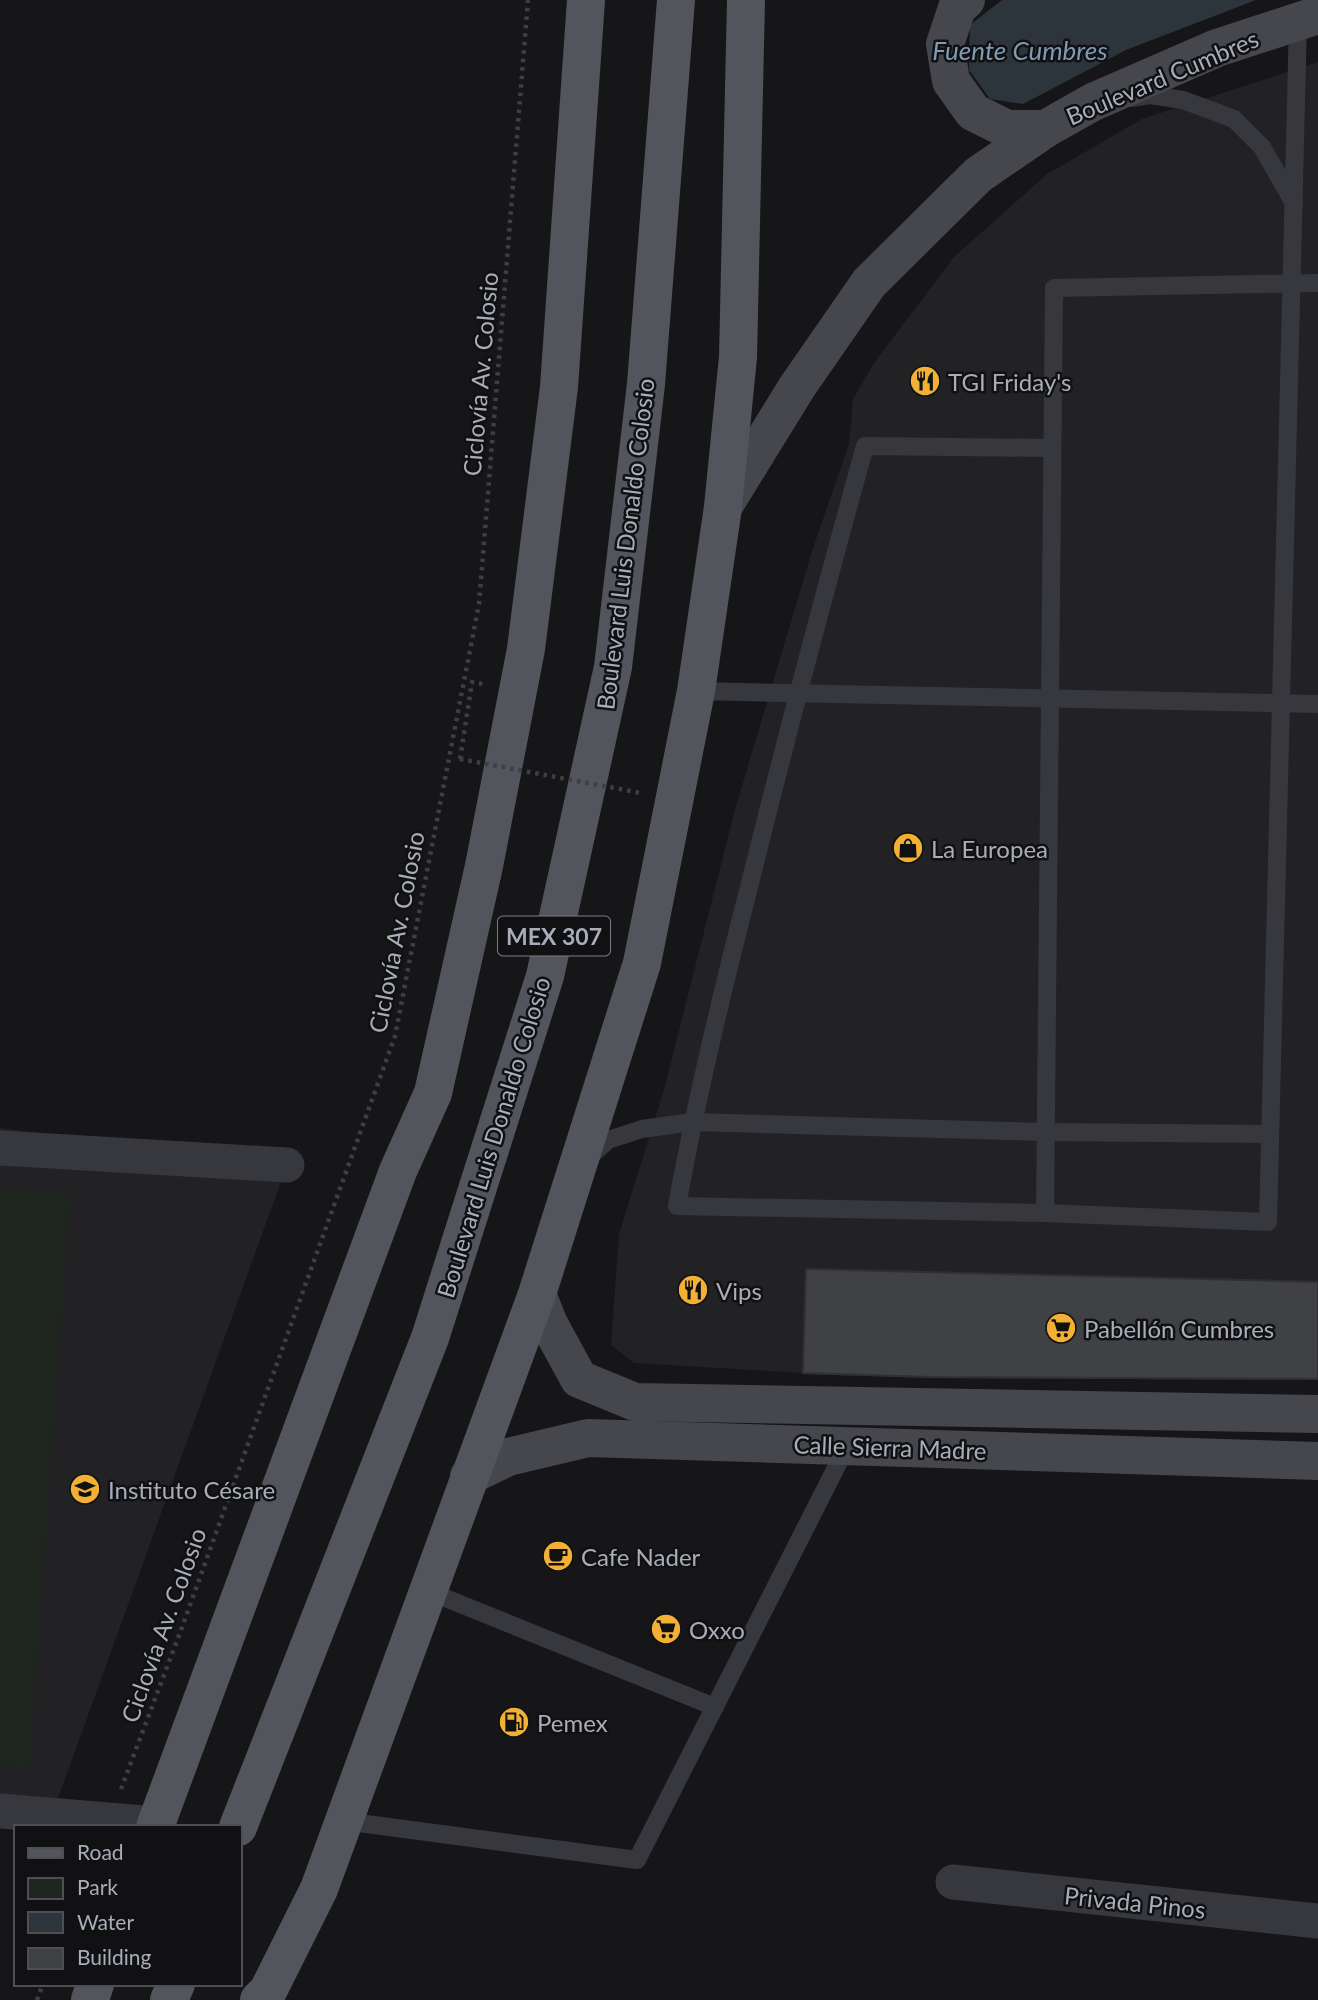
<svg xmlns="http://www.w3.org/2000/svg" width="1318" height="2000" viewBox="0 0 1318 2000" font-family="Lato,sans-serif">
<rect width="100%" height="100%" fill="#161618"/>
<g fill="#222225">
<path d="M1318,62v1317l-387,-2 -128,-4 -169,-10 -23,-18 8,-111 46,-148 69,-273 78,-262 37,-107 4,-45 21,-36 80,-106 93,-83 95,-55z"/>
<path d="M0,1128l287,37 -235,650 -52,-2z"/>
</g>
<path fill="#1e261f" d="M0,1188l70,5 -41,573 -29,-2z"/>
<path fill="#2c353c" d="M1002,0h254l-130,50 -103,54 -33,-5 -21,-29 1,-45z"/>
<g fill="#404145" stroke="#303034" stroke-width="2">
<path d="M806,1269l512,13v97l-387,-2 -128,-4z"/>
<path d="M806,1269l512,13v97l-387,-2 -128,-4z"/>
</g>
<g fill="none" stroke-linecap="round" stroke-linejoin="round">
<g stroke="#3d3f44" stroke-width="4.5" stroke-dasharray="3.5 5" stroke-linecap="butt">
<path d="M460,759l12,-77 11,2"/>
<path d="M121,1789l60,-159 214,-594 84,-432 49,-604"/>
<path d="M37,2000l6,-16"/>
</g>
<g stroke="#37383d" stroke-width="18">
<path d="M1131,98l19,-3 33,5 51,19 28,28 32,56"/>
<path d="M1052,448l-187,-2c-41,148 -80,296 -117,445 -27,105 -52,209 -71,315l368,7 223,9 30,-1200"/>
<path d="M696,691l622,13"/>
<path d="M589,1157l19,-17 34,-11 50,-7 354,10 224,2"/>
<path d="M1045,1213l9,-925 264,-5"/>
<path d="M428,1591l287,116"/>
<path d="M344,1821l293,39 210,-414"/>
</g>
<g stroke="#37383d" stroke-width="35">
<path d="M0,1148l287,17"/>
<path d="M0,1811l156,13"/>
<path d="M953,1882l365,39"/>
</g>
<g stroke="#45474d" stroke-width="38">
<path d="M966,0l-9,8 -12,36 6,37 22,31 34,17h38"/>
<path d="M723,507l74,-120 72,-104 109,-108 67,-46 48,-27 124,-54 101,-33"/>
<path d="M537,1294l12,30 30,55 56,23 683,12"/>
<path d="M469,1476l39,-19 80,-19 730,23"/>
</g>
<g stroke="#53555c" stroke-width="38">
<path d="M155,1827l243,-656 35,-78 51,-227 42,-217 33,-262 27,-387"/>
<path d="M238,1827l192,-489 115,-362 68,-309 33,-283 30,-384"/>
<path d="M90,2000l5,-16"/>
<path d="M169,2000l7,-16"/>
<path d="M259,2000l9,-9 51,-102 218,-595 105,-331 54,-272 27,-184 15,-150 8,-357"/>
</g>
<path stroke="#3d3f44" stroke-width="4.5" stroke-dasharray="3.5 5" stroke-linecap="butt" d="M460,759l181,34"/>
</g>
<defs>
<g id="restaurant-disc" transform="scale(1.575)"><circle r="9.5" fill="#f2b134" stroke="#111113"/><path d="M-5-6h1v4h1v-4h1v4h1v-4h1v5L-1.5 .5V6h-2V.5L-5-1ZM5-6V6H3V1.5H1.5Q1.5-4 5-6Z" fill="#111"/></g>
<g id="shop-disc" transform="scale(1.575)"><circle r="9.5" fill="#f2b134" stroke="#111113"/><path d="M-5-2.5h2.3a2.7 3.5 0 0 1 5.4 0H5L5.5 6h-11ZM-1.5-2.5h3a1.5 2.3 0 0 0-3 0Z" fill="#111"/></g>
<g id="supermarket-disc" transform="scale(1.575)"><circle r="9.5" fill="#f2b134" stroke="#111113"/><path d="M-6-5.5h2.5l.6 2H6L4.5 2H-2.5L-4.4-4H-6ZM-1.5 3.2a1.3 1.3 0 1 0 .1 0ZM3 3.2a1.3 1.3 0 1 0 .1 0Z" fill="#111"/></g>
<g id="school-disc" transform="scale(1.575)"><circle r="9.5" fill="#f2b134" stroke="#111113"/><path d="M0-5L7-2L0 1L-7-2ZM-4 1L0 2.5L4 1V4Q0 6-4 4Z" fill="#111"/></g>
<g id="cafe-disc" transform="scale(1.575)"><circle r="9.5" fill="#f2b134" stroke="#111113"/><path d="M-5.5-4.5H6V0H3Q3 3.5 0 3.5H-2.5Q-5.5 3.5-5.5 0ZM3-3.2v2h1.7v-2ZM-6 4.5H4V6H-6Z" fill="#111"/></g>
<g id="fuel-disc" transform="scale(1.575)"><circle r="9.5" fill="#f2b134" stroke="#111113"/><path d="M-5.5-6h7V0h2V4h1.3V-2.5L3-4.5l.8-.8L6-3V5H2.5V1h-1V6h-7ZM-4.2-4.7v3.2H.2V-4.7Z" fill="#111"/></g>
</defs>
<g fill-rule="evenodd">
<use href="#restaurant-disc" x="925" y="381"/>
<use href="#shop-disc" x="908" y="848"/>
<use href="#restaurant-disc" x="693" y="1290"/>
<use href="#supermarket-disc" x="1061" y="1328"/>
<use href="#school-disc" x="85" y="1489"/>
<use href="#cafe-disc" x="558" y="1556"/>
<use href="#supermarket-disc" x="666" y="1629"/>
<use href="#fuel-disc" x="514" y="1722"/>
</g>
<g text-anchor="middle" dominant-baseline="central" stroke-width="5" stroke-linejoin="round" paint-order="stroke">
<rect fill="#111113" stroke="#7b7e86" stroke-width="2" x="498" y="916.5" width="112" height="39" rx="5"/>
<g font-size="23" font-weight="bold" fill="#a8adb8">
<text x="554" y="936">MEX 307</text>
</g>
<g font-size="24" fill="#a8adb8" stroke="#111113">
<text transform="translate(1162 77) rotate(-23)">Boulevard Cumbres</text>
<text transform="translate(480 374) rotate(-85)">Ciclovía Av. Colosio</text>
<text transform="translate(625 544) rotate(-83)">Boulevard Luis Donaldo Colosio</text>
<text transform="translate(396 932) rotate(-79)">Ciclovía Av. Colosio</text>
<text transform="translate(493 1137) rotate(-73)">Boulevard Luis Donaldo Colosio</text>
<text transform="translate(890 1447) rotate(2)">Calle Sierra Madre</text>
<text transform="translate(163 1625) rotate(-70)">Ciclovía Av. Colosio</text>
<text transform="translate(1135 1902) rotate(6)">Privada Pinos</text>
</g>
<g font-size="24" fill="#a8adb8" stroke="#111113" text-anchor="start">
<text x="948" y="381">TGI Friday's</text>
<text x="931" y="848">La Europea</text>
<text x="716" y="1290">Vips</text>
<text x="1084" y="1328">Pabellón Cumbres</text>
<text x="108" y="1489">Instituto Césare</text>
<text x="581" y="1556">Cafe Nader</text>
<text x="689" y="1629">Oxxo</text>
<text x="537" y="1722">Pemex</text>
</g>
<g font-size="26" font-style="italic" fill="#7f9bb3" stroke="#111113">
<text x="1020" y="50">Fuente Cumbres</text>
</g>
</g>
<rect x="14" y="1825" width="228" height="161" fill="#111113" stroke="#4d4f55" stroke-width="2"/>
<rect x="28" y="1848" width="35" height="10" fill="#53555c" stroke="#4d4f55" stroke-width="2"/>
<text x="77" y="1860" font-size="21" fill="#a8adb8">Road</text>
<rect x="28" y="1878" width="35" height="21" fill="#1e261f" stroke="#4d4f55" stroke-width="2"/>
<text x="77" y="1895" font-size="21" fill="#a8adb8">Park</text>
<rect x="28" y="1912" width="35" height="21" fill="#2c353c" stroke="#4d4f55" stroke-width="2"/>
<text x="77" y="1930" font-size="21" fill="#a8adb8">Water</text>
<rect x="28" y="1948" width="35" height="21" fill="#404145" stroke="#4d4f55" stroke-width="2"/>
<text x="77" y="1965" font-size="21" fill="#a8adb8">Building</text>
</svg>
